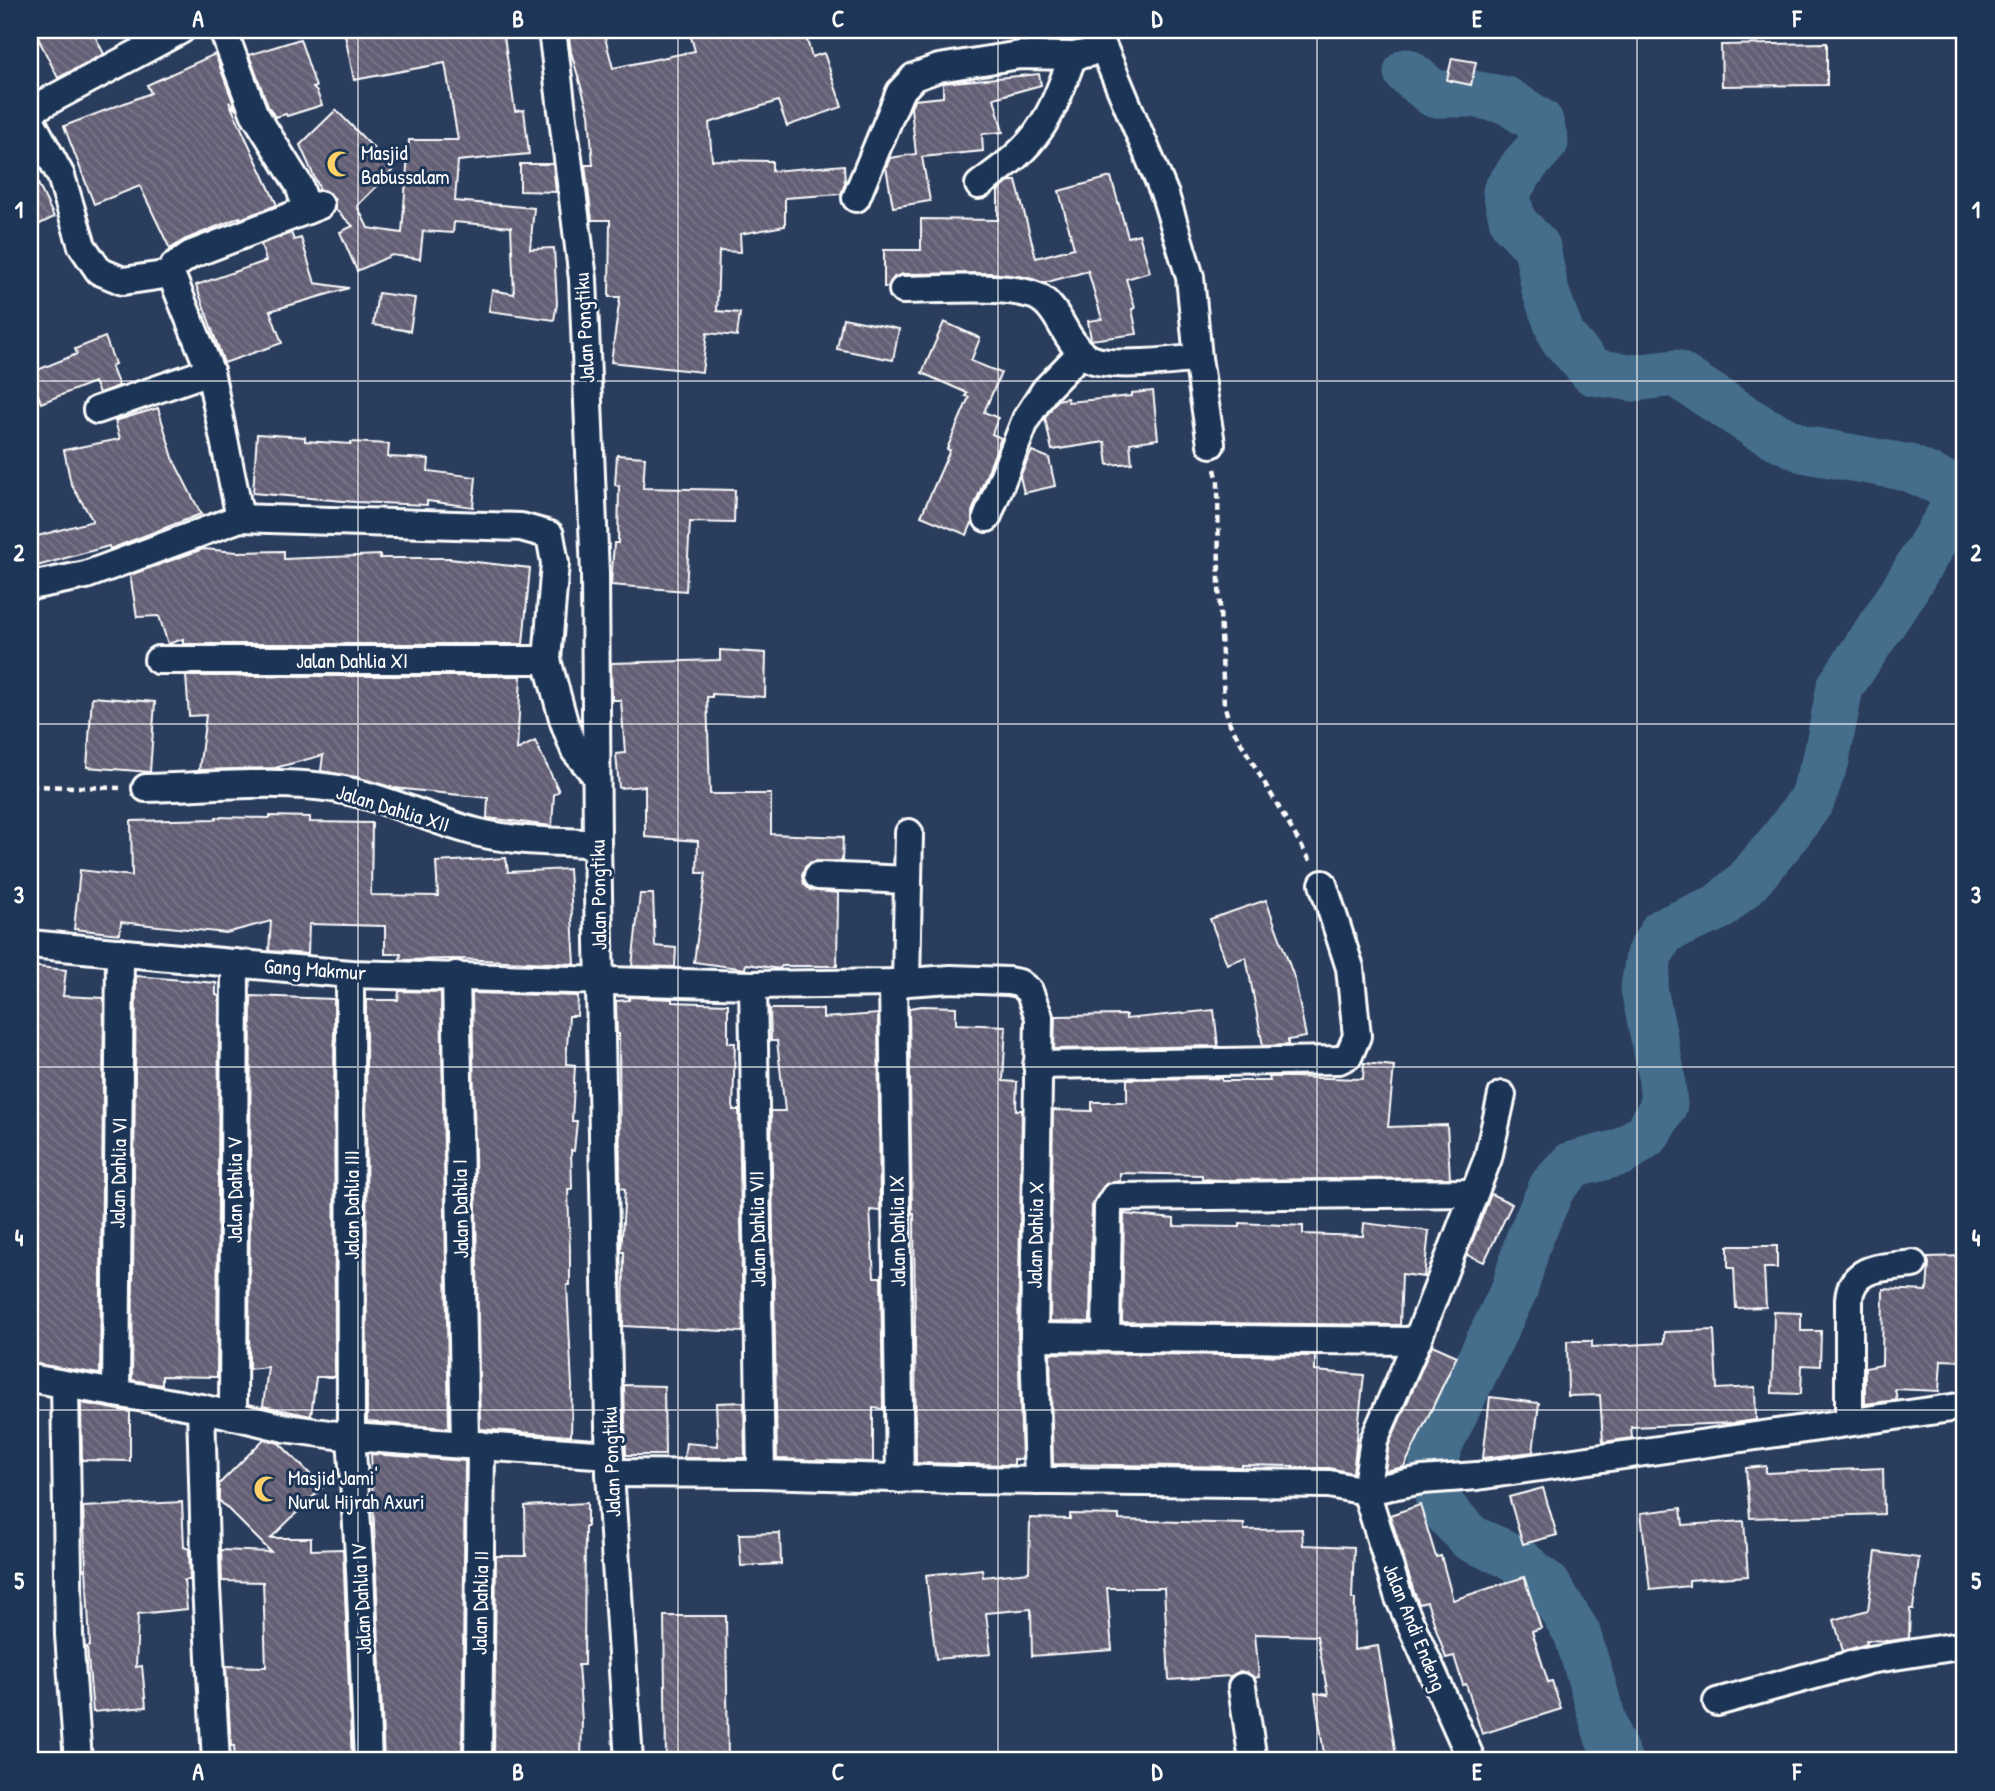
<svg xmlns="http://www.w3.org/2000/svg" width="1995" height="1791" viewBox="0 0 1995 1791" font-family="'Patrick Hand',sans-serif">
<defs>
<pattern id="building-back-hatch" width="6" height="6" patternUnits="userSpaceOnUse" patternTransform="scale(1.75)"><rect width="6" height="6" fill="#645f74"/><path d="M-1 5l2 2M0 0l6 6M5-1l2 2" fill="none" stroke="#7b7789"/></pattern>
</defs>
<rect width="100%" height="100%" fill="#2b3d5d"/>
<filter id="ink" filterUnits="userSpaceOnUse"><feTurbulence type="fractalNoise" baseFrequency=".0143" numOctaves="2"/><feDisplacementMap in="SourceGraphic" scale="14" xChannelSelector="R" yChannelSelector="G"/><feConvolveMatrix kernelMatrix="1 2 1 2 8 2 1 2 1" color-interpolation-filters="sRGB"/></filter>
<g filter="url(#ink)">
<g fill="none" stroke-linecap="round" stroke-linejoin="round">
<g stroke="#446e8c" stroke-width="47">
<path d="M1407,72l27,22h38l34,6 34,22 5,20 -20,22 -19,28 7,30 24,25 8,43 17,47 31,35 41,6 41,-5 85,55 43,21 106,19 38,17 10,18"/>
<path d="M1619,1761l-11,-24 -31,-104 -29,-47 -33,-28 -45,-20 -30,-33 -8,-39 8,-23 75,-155 13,-46 24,-55 20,-22 50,-13 25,-18 17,-29 -3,-34 -17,-82 5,-34 14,-24 56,-24 29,-26 36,-43 27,-37 15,-41 14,-73 60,-90 57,-94 8,-8"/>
</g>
</g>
<g fill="url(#building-back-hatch)" stroke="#fff" stroke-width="2">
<path d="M34,30h58l12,24 -46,24z"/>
<path d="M344,30h159l12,81 9,-1 5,44 -71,7 -3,40 79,7 -4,41 24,-1 3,56 -3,16 -65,-9 3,-21 22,4 -3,-67 -57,-5 -1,11 -30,-2 -3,28 -28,-4 -35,16 -17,-39 13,-6 -18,-17v-9l-5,-7 -10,-3 -20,-45 36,-35 58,59 -37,37 11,22 34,5 7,-93h49l-13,-77 -91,17z"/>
<path d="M568,30h35l10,38 82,-17 -6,-21h115l8,27 12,-4 18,54 -55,19 -9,-25 -69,22 3,37 60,1v10l72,-6 1,18 -4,11 -56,4v28l-45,8 1,18 -22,-1 -2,60 23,2 -3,23 -30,-3 -5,39 -91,-10 9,-65h-11l1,-77h-18l-7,-55h8l-4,-51 -18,-62z"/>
<path d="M300,39l16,48 -3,1 4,4 5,13 -35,11 -1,-2 -11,3 -7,-11 -19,-51z"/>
<path d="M1827,43v42l-105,1 -1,-41z"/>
<path d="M215,54l21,56 -7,-8 48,103 -37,14v-2l-56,23 -14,9 -30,-63 -46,18 -30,-78 87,-33 -4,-8z"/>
<path d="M1452,58l24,4 -5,23 -24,-5z"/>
<path d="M1039,74l2,11 -47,13 9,34 -21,2 1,17 -61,6 8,44 -37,6 -7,-40 4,-9 26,-4 -5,-46 3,-8 29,-3v-14z"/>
<path d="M520,164h33l3,28 -36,-1z"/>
<path d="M30,167l24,50 -24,12z"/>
<path d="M1111,177l17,60 11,-3 11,38 -24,7 9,29 -3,1 5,25 -46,6 -3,-19 14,-2 -14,-48 -44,12 -19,-6 -34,-4 -88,1 -9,3 -6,10h-4v-37h37v-31l77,1v-29l12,-10h6l20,77 38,-10 -15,-57z"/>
<path d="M291,233l3,7 7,-2 14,45 34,5 -79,23 12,32 -58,20 -28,-78 70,-24 -5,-17z"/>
<path d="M378,293l37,5 -5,33 -37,-6z"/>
<path d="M843,318l56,11 -6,31 -56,-11z"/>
<path d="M944,322l36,16 -9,23 30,12 -17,39 14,6 -6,16 9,4 -29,74v11l-5,12 -46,-19 29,-66 -3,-1 22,-52 -4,-1 2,-3 -45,-20z"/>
<path d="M105,337l10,27 -4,2 8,20 -20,7 -5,-11 -53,21 -11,-30 47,-19 -2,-5z"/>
<path d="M1153,391l5,48 -28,4 2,20 -24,2 -3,-23 -53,8 -7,-32 12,-18 10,-2 1,4 64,-6v-3z"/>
<path d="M158,408l16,53 27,53 -91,35 -1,-3 -79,22v-30l63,-17 -22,-37 -7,-34 56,-11 -5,-18z"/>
<path d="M257,434l48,3v4l46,3v-2l38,2 -1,13 41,2 -1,12 48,6 -3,30 -46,-6v4l-72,-3 -102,-9z"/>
<path d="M1032,451l17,7 6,28 -31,7 -4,-17z"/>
<path d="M617,455l28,2 -2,31 92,2 -1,33 -44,-1 -4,69 -75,-6 3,-42h4l1,-57 -4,-1z"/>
<path d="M203,549l34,3 47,-1v8l96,-4v3h70v1l80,9 -7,76h-340v-5l-15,5 -9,-28 -22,1 -7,-42z"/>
<path d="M720,650l46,3 -1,44 -53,-3v3h-5l3,97h61v40l72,3 -1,24 -31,1 -6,5 -3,9 2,8 6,6 28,3 -1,73h-56l-1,3 -34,-5 -1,5 -51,-7 12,-89h-9l1,-32 -53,-4v-51l-26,2 -3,-34 9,-1 -4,-53h-9l-1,-37 109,-3z"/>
<path d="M186,676h335l-4,74 18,-9 24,50 -5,3 -2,32 -65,-8 1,-20 -94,-10 -38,-11 -35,-6 2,-16 -48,13 -76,2 7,-55 -17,1z"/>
<path d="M92,697l63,5 -5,70 -63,-5z"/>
<path d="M270,816l40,1v5l62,1 -1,72 67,1 -2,-34 70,-4 2,14 61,-3 6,95 -119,-5 -56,1 1,-6h-16v-28l-76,-2 -1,30 -39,-3 2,-30 -45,12 -105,-11 -1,12 -46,-5 6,-59 52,6 -1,-55 85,-2v-2l54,1z"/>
<path d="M640,894h13l2,52 21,2 -1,19 -43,-1z"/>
<path d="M1266,900l29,80 11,57 -18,3v5l-25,1 -17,-89 -19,7 -17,-45z"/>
<path d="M30,966l36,4 -3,26 41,2 -4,376 -70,-11z"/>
<path d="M136,976l80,7v12l3,1 -2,381 -55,-1v9l-30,-5z"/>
<path d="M399,991l42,1 8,436 -82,-6 -1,-422h32z"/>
<path d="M472,993l106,3 -1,20h-8l-3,48 9,1 -3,56h5l-3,30 -3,-1 1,39h-4l2,61v35h-3l5,101 -1,50 -91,-7z"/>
<path d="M251,996l83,3 1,378h-19l-5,39 -48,-10 5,-39 -19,2z"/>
<path d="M629,997l43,2v3l56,2v39h7l-2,67h6l4,222 -120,-6 1,-74h-3l4,-63 -5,-1 -1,-154h-2l-1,-33 13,-1z"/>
<path d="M922,1006l34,1v17l50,2 -3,55 14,1 -1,28h6l-4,227 4,123 -8,-1v6l-98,-2 -2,-250h-2l-3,-205z"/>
<path d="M770,1009h53v9l55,-4 2,197 -10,-1 4,67h7l2,132 -10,-1v54l-96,-3 -6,-348h14l-8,-70h-6z"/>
<path d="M1214,1010l4,36 -164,3 1,-33 71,-1v4z"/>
<path d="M1364,1063l30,3 -6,61 59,-2 3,53 -226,2 -22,-1v-4l-82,-2v8l-14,3 -11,15 -3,7 -2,116 -40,-1 3,-211 39,1v-9h35v-23l95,-1v3h48l-1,-4h21l73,2z"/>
<path d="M1491,1194l21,10 -28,58 -17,-7z"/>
<path d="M1124,1214l50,5v7l66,1v-4l63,3v8l60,2 1,-13 65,8 -5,46 -22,-3 -2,51 -278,-3z"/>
<path d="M1728,1246h49v22h-13l2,39 -30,1 -2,-40h-6z"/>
<path d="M1965,1256l-2,105 -22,-1 -2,31 -44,-2 2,11 -32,4v-36l17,-3 1,-76 44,2 2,-28 -2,-6z"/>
<path d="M1774,1312l27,1v18h20l-1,35 -18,-1 -1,29 -29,-1z"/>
<path d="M1714,1330l3,59 38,-2 1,33 -23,3 -102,4 1,11 -29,4 -3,-47 -32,1 -1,-55h25v6l72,-4v-11z"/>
<path d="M1432,1345l25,11 -53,111 -19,4 4,-27z"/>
<path d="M1050,1353l265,3v15l49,4 -11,98 -24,-5h-35v-2l-52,-1v2l-189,-3z"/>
<path d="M624,1385l40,1 1,69h-39z"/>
<path d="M1490,1397l49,6 -6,49 -50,6z"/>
<path d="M744,1402l1,56h-61l2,-15 32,3 -2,-43z"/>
<path d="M81,1403l49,9v49l-48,-1z"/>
<path d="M264,1439l15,4 44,44 -52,51h40v12l32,-1 9,212h-117l-1,-15h-3l-5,-80 40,1 -3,-85 -41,-1 -1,-31 50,2 -52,-52v-16z"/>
<path d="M371,1454l94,7 -3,300h-78z"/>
<path d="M1766,1466v7l117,-5 1,46 -134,4 -4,-50z"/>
<path d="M1543,1488l14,47 -34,9 -14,-47z"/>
<path d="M182,1502l2,45 5,2 1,31h-6l3,29 -49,5 -2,53 6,-1 4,41 -53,5 -6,-65 3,-1 -7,-139z"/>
<path d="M587,1503v24h-2l-1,138h-6l4,56 -1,40h-87l2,-205h30l-1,-50z"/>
<path d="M1420,1505l16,52 5,-1 12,44 71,-23 17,51 -9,3 16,51 4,-1 9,28 -79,25 -16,-50 -3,1 -9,-29 -8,2 -19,-56 -8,2 -5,-12 -24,-77z"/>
<path d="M1681,1508l2,17 61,-4 4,55 -59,4v6l-39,4 -9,-77z"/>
<path d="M1070,1514l49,1v5l125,4v6l58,-1 1,16 51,2 -2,52h3l-1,51 24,-4 19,115h-72l-10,-68 13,2 -11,-59 -62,-2 4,43 -4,1 -7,-5 -8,-2 -9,5 -62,4 -5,-92h-57l5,62 -80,6 -1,-47 -45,4 5,41 -55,5 -10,-84 56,-6 1,8 46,-5 1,-54 40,1z"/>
<path d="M780,1533l1,31 -40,2 -2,-32z"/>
<path d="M1876,1552l43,6 -6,51h-3l-1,29 -19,3 -24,-1 1,4 -24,7 -9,-31 34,-10z"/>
<path d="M664,1616h62l2,145h-62z"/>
</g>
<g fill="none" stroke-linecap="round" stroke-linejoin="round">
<g stroke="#fff" stroke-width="32">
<g id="minor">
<path d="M223,30l31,83 45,72 8,25"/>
<path d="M552,30l31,249 12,295 2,270 13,629 19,288"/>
<path d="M30,111l151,-81"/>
<path d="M30,119l31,57 21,70 17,25 24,10 48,-7"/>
<path d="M979,185c21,-16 45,-32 60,-55 16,-22 24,-49 34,-74l16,-3"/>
<path d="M856,198l44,-106 14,-15 25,-9 81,-13 53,1"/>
<path d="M903,290c34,0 103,-6 133,6 16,7 24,27 33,41 6,9 12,18 22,22 20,9 84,2 107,-1l-8,-81 -25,-82 -69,-165"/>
<path d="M1198,358l13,86"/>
<path d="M97,410l113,-39"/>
<path d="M240,518l-30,-147 -39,-97 3,-8 16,-11 130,-50"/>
<path d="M987,518l39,-99 19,-29 36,-37"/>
<path d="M30,586l56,-11 154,-57 281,9 29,8 5,28 -8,97 17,62 11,29 21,25"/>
<path d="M158,660h389"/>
<path d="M146,788c63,-1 147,-11 207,4 44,10 84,31 127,41 38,9 78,8 117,11"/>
<path d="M818,876l90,4"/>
<path d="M30,944l320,30 403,11 140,-2 58,-4 57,2 11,2 10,8 10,26 -5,320 4,144"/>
<path d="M350,974l1,463 9,133 8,191"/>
<path d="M456,975l9,469"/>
<path d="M906,982l3,-149"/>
<path d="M893,983l7,496"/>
<path d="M753,985l8,489"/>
<path d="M1037,1065l302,-5 10,-5 8,-19 -7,-68 -27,-84"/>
<path d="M1106,1336l2,-129 6,-10 360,-4"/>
<path d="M1034,1337l383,4"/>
<path d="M30,1378l171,30 84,20 66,9 259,18"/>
<path d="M65,1385l4,250 9,126"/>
<path d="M116,1393l4,-441"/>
<path d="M201,1408l5,179 10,174"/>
<path d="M233,1416l2,-453"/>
<path d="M1849,1422v-123c3,-35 37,-31 64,-35"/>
<path d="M610,1473l151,1 197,6 371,4 37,7 56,-11 55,-4 488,-70"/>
<path d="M1242,1687l11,74"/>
<path d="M1717,1702l152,-42 96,-15"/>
<path d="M478,1761l3,-316"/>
<path d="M1472,1761l-73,-163 -33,-107 8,-51 43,-99 71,-183 14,-63"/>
</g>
</g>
<g stroke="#fff" stroke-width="4.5" stroke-dasharray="7 5" stroke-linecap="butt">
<path d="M1215,469l3,13 1,104 5,118 6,20 82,140"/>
<path d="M30,786l90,2"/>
</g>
<use href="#minor" stroke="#1d3557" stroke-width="26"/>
</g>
</g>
<path fill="none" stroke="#fff" stroke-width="2" stroke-opacity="0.55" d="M358,30v1731M678,30v1731M998,30v1731M1317,30v1731M1637,30v1731M30,381h1935M30,724h1935M30,1067h1935M30,1410h1935"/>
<defs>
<g id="mosque-bare" transform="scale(2.1)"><path d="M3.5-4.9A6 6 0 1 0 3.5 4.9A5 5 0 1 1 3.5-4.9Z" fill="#ffd166" stroke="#1d3557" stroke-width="2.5" paint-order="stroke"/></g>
</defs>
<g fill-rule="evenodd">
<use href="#mosque-bare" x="340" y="164"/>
<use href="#mosque-bare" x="267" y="1489"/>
</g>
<g text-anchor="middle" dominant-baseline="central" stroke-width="6" stroke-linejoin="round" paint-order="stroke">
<g font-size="21" fill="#fff" stroke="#1d3557" text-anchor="start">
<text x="361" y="152">Masjid<tspan x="361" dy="24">Babussalam</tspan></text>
<text x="288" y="1477">Masjid Jami'<tspan x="288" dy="24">Nurul Hijrah Axuri</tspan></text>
</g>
<g font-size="21" fill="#fff" stroke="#1d3557">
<text transform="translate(584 328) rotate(-93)">Jalan Pongtiku</text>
<text x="352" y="660">Jalan Dahlia XI</text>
<text transform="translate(393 808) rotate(17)">Jalan Dahlia XII</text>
<text transform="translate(598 895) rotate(-91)">Jalan Pongtiku</text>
<text transform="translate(315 969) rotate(4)">Gang Makmur</text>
<text transform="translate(118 1173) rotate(-89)">Jalan Dahlia VI</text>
<text transform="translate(234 1190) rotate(-90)">Jalan Dahlia V</text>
<text transform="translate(351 1205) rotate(-90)">Jalan Dahlia III</text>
<text transform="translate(460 1209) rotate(-91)">Jalan Dahlia I</text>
<text transform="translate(757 1229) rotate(-91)">Jalan Dahlia VII</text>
<text transform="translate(897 1231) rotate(-91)">Jalan Dahlia IX</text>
<text transform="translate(1035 1235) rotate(-89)">Jalan Dahlia X</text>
<text transform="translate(611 1462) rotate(-92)">Jalan Pongtiku</text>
<text transform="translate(361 1599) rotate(-93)">Jalan Dahlia IV</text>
<text transform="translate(480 1603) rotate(-89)">Jalan Dahlia II</text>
<text transform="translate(1415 1627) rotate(68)">Jalan Andi Endeng</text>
</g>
</g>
<rect width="1995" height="1791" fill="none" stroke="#1d3557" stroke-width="77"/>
<rect x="38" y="38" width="1918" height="1714" fill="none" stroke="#fff" stroke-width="2.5"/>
<g font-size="23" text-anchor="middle" font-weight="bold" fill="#fff">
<text x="198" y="27">A</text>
<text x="518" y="27">B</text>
<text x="838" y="27">C</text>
<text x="1157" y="27">D</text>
<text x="1477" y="27">E</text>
<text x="1797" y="27">F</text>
<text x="19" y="218">1</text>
<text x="1976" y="218">1</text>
<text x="19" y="561">2</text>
<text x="1976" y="561">2</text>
<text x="19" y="903">3</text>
<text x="1976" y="903">3</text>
<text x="19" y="1246">4</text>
<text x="1976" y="1246">4</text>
<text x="19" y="1589">5</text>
<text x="1976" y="1589">5</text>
<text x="198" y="1780">A</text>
<text x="518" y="1780">B</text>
<text x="838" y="1780">C</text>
<text x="1157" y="1780">D</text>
<text x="1477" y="1780">E</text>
<text x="1797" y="1780">F</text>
</g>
</svg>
